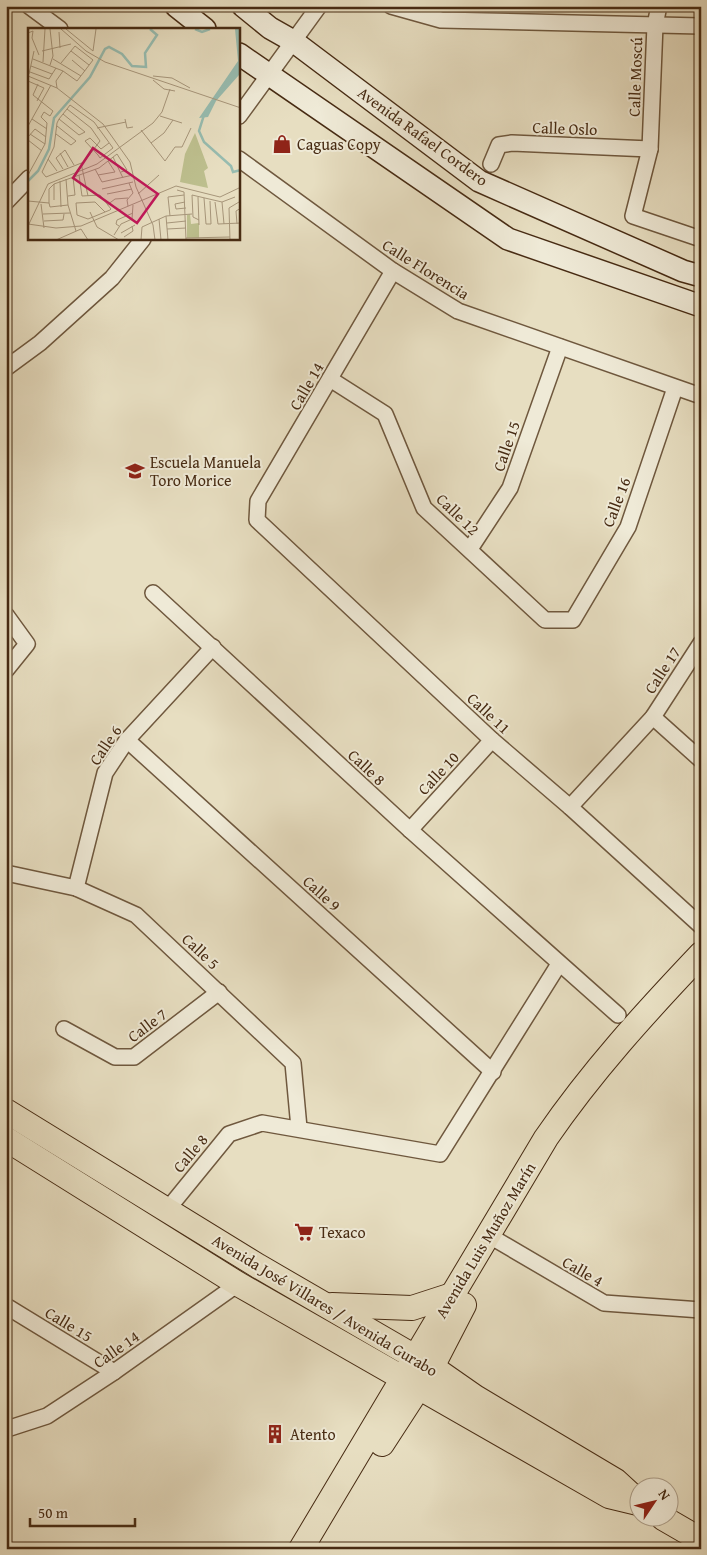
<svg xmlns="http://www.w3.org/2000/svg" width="707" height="1555" viewBox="0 0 707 1555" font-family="'Gentium Book Plus',serif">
<rect width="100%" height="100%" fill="#e7dec1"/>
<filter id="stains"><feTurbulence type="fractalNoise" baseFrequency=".004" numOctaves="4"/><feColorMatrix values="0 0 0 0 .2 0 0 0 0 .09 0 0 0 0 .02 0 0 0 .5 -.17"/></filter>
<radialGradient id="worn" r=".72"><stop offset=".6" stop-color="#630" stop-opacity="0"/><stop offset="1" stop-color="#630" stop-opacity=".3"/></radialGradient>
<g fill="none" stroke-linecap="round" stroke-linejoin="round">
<g stroke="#6f583e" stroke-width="18">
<g id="minor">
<path d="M29,6l31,23"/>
<path d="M391,6l50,14 260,6"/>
<path d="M659,6l-4,19 -5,124 -17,67 68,23"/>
<path d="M239,116l80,-110"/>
<path d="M239,159l154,112 65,40 243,85"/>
<path d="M491,164l8,-19 13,-2 138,6"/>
<path d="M6,202l23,-24"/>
<path d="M393,271l-135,230 -1,19 235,220 78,67 131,119"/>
<path d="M6,368l34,-25 72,-65 31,-39"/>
<path d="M330,379l55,35 39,94 121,112h28l55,-93 47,-139"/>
<path d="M470,549l40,-61 50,-141"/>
<path d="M153,593l257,237 208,185"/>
<path d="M6,615l21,29 -21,26"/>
<path d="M653,717l48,43"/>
<path d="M127,740l366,332"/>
<path d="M570,807l83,-90 48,-74"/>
<path d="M410,830l82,-90"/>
<path d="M6,873l70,15 60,27 157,148 6,65"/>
<path d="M76,888l29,-115 22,-33 86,-93"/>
<path d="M64,1029l51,28h19l85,-65"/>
<path d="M167,1210l62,-76 33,-11 178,31 119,-190"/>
<path d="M488,1235l116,68 97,7"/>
<path d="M6,1306l108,66"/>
<path d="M6,1427l4,1 37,-12 67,-44 124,-88"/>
</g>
</g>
<g stroke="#472b13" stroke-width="24">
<g id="secondary">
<path d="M176,6l29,23"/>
<path d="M243,6l27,22 23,13 186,140 204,90 18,5"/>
<path d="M239,54l269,185 193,67"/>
</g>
</g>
<g stroke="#472b13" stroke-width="26">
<g id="primary">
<path d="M6,1111l252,155 174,101 43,30 141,84 24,22"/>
<path d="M6,1139l232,145 371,212 29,7"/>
<path d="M332,1305l80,3 40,-13"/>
<path d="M382,1444l50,-77 32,-62"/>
<path d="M663,1518l38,22"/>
<path d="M301,1549l245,-411c46,-67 99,-125 155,-184"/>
</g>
</g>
<use href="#minor" stroke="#efead7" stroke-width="15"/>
<use href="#secondary" stroke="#efead7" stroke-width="21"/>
<use href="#primary" stroke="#e7dec1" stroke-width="24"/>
</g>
<defs>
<g id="shop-bare" transform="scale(1.5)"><path d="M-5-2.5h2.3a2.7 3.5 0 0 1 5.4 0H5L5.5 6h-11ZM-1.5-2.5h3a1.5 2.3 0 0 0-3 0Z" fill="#8f2418" stroke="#efead7" stroke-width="2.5" paint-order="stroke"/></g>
<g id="school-bare" transform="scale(1.5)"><path d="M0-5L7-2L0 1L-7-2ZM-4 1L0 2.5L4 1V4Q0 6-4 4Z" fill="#8f2418" stroke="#efead7" stroke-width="2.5" paint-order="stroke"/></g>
<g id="supermarket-bare" transform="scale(1.5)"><path d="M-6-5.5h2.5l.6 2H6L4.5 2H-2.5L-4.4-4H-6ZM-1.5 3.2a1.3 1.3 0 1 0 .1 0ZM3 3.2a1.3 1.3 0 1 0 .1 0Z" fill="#8f2418" stroke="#efead7" stroke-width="2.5" paint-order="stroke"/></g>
<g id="building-bare" transform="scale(1.5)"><path d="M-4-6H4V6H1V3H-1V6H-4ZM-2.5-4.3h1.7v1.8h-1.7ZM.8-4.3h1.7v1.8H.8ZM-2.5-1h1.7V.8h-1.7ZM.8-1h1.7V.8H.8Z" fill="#8f2418" stroke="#efead7" stroke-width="2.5" paint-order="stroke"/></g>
</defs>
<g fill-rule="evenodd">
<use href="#shop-bare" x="282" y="144"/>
<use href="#school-bare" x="135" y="471"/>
<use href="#supermarket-bare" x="304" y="1232"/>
<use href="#building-bare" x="275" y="1434"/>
</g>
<g text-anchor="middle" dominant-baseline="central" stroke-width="4" stroke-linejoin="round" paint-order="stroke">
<g font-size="16" fill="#472b13" stroke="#efead7">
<text transform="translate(635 77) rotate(-88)">Calle Moscú</text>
<text transform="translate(565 128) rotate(2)">Calle Oslo</text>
<text transform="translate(423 136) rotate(36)">Avenida Rafael Cordero</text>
<text transform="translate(426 269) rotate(32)">Calle Florencia</text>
<text transform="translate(306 386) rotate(-60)">Calle 14</text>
<text transform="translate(506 446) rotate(-71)">Calle 15</text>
<text transform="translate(616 502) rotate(-69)">Calle 16</text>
<text transform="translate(458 514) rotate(44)">Calle 12</text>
<text transform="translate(662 670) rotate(-57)">Calle 17</text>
<text transform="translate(489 713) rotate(43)">Calle 11</text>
<text transform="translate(105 745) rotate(-56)">Calle 6</text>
<text transform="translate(367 767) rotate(43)">Calle 8</text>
<text transform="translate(438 773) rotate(-47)">Calle 10</text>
<text transform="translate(322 893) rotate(42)">Calle 9</text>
<text transform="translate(201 951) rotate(43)">Calle 5</text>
<text transform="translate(147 1025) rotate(-37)">Calle 7</text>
<text transform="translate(190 1153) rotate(-50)">Calle 8</text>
<text transform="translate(485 1240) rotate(-59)">Avenida Luis Muñoz Marín</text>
<text transform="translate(583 1271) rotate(30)">Calle 4</text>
<text transform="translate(325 1305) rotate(31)">Avenida José Villares / Avenida Gurabo</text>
<text transform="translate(69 1324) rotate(31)">Calle 15</text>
<text transform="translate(116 1349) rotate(-35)">Calle 14</text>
</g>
<g font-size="16" fill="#472b13" stroke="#efead7" text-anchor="start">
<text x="297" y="144">Caguas Copy</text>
<text x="150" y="462">Escuela Manuela<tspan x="150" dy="18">Toro Morice</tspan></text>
<text x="319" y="1232">Texaco</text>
<text x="290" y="1434">Atento</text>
</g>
</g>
<g transform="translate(28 28)">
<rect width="212" height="212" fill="#e7dec1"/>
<path d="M167,105l13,35 -4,3 4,17 -28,-6 5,-28zM162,186l1,10 8,-1v15h-12v-23z" fill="#bdbf8e"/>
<path d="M207,1h5l-1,46 -23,26 -8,16 -9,1 39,-57z" fill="#97bcb0"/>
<path fill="none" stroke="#97bcb0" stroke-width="2.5" d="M167,1l7,3 8,-3M176,87l-5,16 5,11 27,24 2,6 8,-2M0,153l10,-10 11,-22 5,-31 36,-41 15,-28 4,-2 13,7 10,12 14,1 -1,-14 12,-18 -7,-6"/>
<path fill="none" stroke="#a7967b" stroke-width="1" d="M33,1l25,22 19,11 136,46M38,1l27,22 3,-22M31,4l1,16M0,5l5,-2 -1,7 7,17M14,23l29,-7M43,23l18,14M5,31l30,12 14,10 16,-21 -18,-14 -14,17M25,31l28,17M44,32l13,11M15,34l2,-33M22,37l3,-9 -3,-27M3,38l21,8M2,44l19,7 7,-11M1,46l5,-23M0,48l29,12 46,36 27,38 6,25 17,38 2,15M125,48l19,2 18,10M125,52l11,9 11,2M0,53l16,7 -7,13M29,60l-1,-7 7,-10M39,81l24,19 9,13 -16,21 -38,15 -4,-5 12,-25 3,-24 2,-4 8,-10 3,-4 24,17 19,26 -13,10 -2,-3M132,88l22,7M4,91l15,10M31,91l20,16 6,-3 -22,-18M97,91l2,9 6,-1M0,98l23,-41M69,100l29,-6M113,102l24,31 10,-14h7l9,-19M2,106l15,10M28,106l15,11 5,-4 -19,-15M0,109l7,-8 11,8M0,112l14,11M123,115l13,-10 9,-13M32,125l8,14M70,127l-13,-14 5,-3 11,11 8,-6M85,129l10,21M20,131l9,12M53,135l7,33M35,141l-7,-11 9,-8 9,15M67,141l7,13 31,-7M0,147l17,-31 2,-21 -6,-6 3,-5 6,4 3,-5 -20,-16 5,-11M51,147l3,21 18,-1 11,14 -1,1 -5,2 -12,5 -5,2 -11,-4 -1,-12 19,-1 10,10M70,147l17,-3 -7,-11M38,151l2,26 8,26M32,153l1,26M74,161l31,-7M149,162l7,2 2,48M79,166l25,-5M110,166l21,-19M40,168l7,-1 -2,-18M170,169l1,28M176,170l2,26h5l-1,-23M26,172v-16M0,173l21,2M157,174l-10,2 1,5 10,-1M187,174l3,22 23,-1M194,174l2,22M21,175v-14l5,-5 45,-16 18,-14 10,16 -6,2M21,175l1,4 18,-2M13,176l3,24M79,177l8,-6 13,-1M100,178l-1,-6 6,-7 -4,-10M62,184l7,15 22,13M15,186l27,-1M138,188l2,24M142,188l-2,-19 16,-2M131,191l2,21M171,192l-6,-3 -1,-22 30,7 13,-5M16,193l19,-1 1,-6M139,195l19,-2M0,196l28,4 25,-2 95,-40 44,11 21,-10M209,196l-1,-13 5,-3M0,198l20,-42 49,-20 56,-41 9,-11 8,-23M91,198l-3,-2 1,-4 16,-7M139,201l19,-1M93,205l14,-8M86,207l7,-11 11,-5 1,-14M96,209l9,-6 -1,-5M158,210l44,-1M28,212l25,-11 7,11M113,212l1,-13 24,-11 26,-2M202,212l-1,-32 10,-6"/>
<path fill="#c2185b" fill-opacity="0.15" stroke="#c2185b" stroke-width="2.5" d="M65,120l65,46 -21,29 -64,-45z"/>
<rect width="212" height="212" fill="none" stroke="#472b13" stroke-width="2.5"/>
</g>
<rect width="707" height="1555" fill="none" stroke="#e7dec1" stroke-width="25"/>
<rect x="8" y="8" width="692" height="1540" fill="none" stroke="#472b13" stroke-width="2.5"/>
<rect x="12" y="12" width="682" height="1530" fill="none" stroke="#472b13"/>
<g transform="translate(654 1502) rotate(55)"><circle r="24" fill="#efead7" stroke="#ac9e89"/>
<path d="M0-4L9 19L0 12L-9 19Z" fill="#8f2418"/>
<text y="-8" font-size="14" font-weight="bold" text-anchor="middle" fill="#472b13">N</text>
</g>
<path d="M30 1518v8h105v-8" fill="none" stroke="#472b13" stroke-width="2.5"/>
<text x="38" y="1518" font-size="15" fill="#472b13" stroke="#efead7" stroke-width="4" paint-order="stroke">50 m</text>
<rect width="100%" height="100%" filter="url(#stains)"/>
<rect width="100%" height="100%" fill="url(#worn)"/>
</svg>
